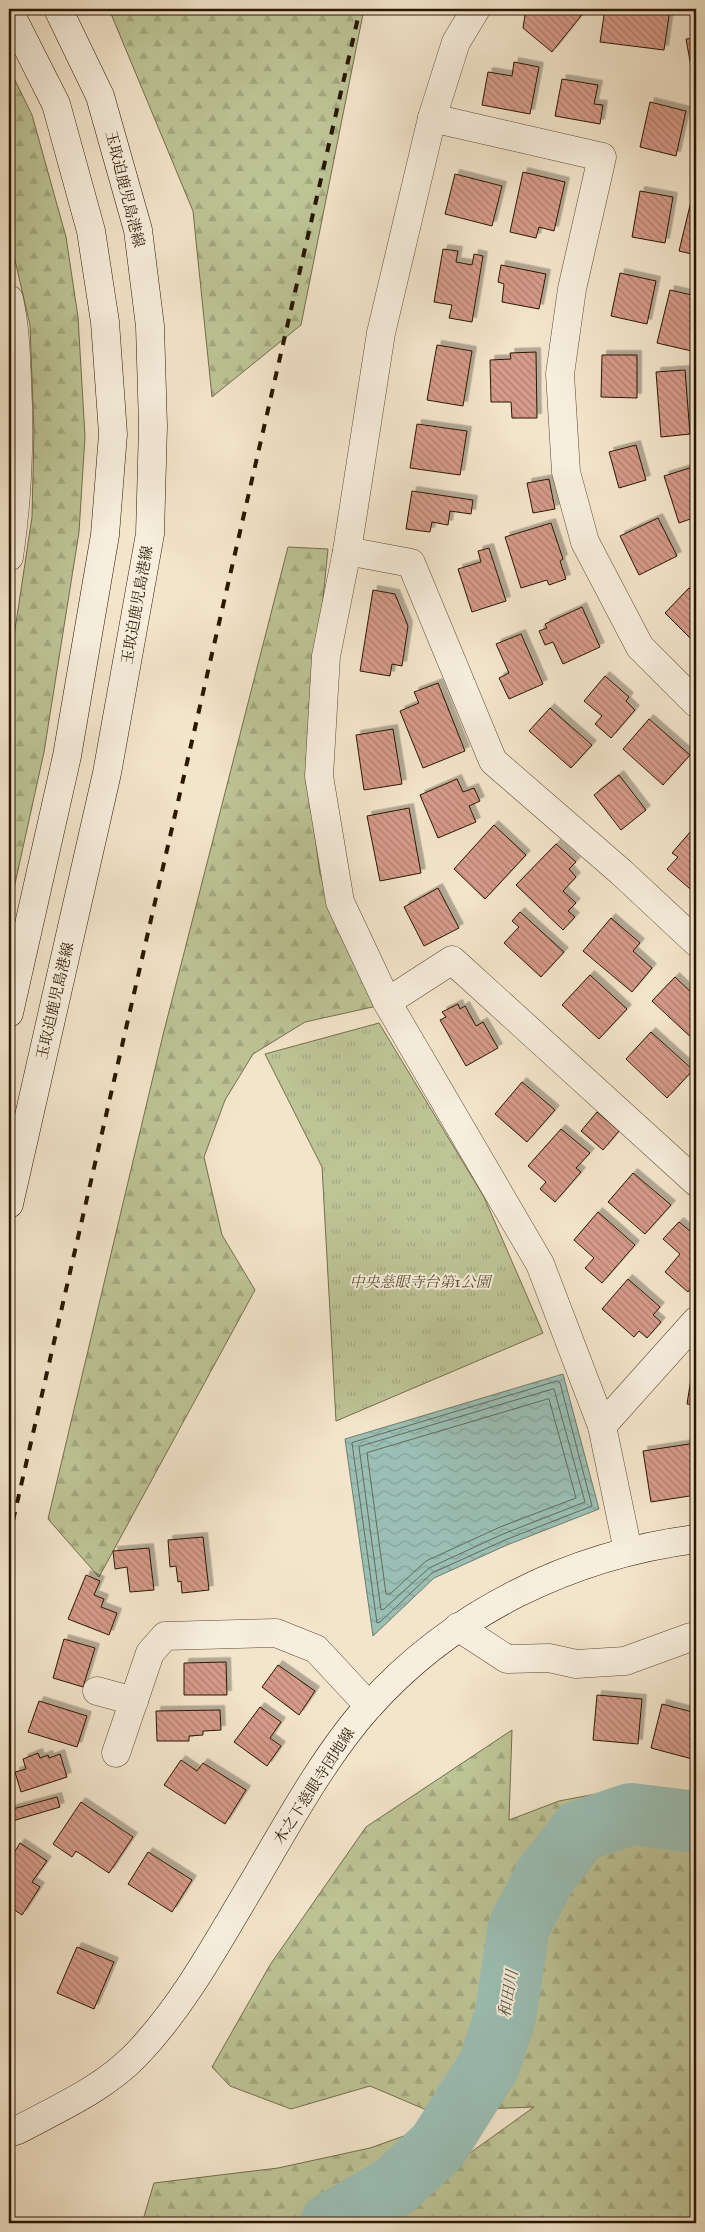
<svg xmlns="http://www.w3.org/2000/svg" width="705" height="2232" viewBox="0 0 705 2232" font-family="'IM FELL Great Primer','Noto Serif JP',serif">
<defs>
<pattern id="forest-firs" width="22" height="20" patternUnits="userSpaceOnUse" patternTransform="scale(1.25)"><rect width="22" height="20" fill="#bdc496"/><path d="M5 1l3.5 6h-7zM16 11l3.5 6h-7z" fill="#a3a880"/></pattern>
<pattern id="park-tufts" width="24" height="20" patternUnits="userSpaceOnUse" patternTransform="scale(1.25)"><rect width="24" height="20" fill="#bdc496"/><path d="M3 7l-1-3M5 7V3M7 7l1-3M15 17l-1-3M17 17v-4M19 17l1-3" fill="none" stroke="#a3a880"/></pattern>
<pattern id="water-waves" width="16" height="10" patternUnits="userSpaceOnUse" patternTransform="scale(1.25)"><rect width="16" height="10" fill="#9bbfb5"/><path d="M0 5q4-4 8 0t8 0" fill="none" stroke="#86a39a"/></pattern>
<pattern id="building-back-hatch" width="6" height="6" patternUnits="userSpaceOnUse" patternTransform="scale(1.25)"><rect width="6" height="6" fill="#d69b8a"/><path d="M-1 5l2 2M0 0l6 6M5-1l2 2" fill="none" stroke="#ae7d6e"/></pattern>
<filter id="shadow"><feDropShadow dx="4.5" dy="-4.5" stdDeviation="0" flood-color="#0004"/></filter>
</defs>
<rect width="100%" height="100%" fill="#f3e5cb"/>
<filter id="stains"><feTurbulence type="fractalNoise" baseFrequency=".004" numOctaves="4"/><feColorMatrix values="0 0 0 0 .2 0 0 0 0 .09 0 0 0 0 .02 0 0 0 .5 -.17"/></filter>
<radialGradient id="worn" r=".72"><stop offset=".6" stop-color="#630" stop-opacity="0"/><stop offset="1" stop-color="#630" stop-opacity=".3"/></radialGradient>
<g fill="url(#forest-firs)" stroke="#746e4b">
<path d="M109,9h255l-63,316 -89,72 -19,-186z"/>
<path d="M9,68l23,47 34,122 12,80 7,120 -6,95 -35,220 -35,159v-242l23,-152 2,-85 -4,-107 -21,-91z"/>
<path d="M288,547l40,2 -22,218 14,107 57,132 -72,16 -52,32 -28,46 -21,57 18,78 33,55 -156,287 -51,-58 115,-484z"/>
<path d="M512,1730l-3,90 50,-19 63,-12 37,10 31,4 6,10v410h-554l12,-40 124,-15 92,-20 48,-17 45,27 71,-51 -105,4 -59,-25 -79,23 -61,-23 -18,-19 58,-102 96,-138z"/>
</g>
<path fill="url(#park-tufts)" stroke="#746e4b" d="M379,1023l105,174 59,136 -207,88 -14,-254 -57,-113z"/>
<path fill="url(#water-waves)" stroke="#6e7c6d" d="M563,1374l36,135 -92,36 -73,33 -61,58 -28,-197z"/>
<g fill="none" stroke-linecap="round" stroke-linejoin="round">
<g stroke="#626b5a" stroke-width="1">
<path d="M558,1381l2,2 32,123 -87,34 -73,33 -52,49 -3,1 -25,-180z"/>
<path d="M554,1389l31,113 -82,32 -74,34 -45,41 -3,1 -22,-163z"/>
<path d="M549,1399l27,99 -76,29 -74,34 -36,33h-4l-19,-141z"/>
</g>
<path stroke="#9bbfb5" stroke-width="62" d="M331,2223l63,-36 44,-41 51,-81 16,-48 14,-90 25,-49 36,-47 51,-17 65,8"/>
</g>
<g fill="url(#building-back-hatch)" stroke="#2a1700" filter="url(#shadow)">
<path d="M526,9h54l4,3 -32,40 -29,-24z"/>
<path d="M605,9h65l-6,41 -64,-8z"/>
<path d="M696,38v56l-10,-55z"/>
<path d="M514,62l25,5 -9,47 -48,-9 6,-33 24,4z"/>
<path d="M562,79l36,6 -4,19 9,1 -3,19 -45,-8z"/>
<path d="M650,102l36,9 -10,45 -36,-9z"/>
<path d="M523,172l42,10 -11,49 -15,-4 -3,11 -26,-6z"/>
<path d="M455,174l47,12 -10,40 -47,-12z"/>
<path d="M694,189h2v66l-17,-4z"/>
<path d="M640,191l33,6 -8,46 -33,-6z"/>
<path d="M443,249l15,2 -2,11 16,3 2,-11 9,2 -11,66 -23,-4 3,-13 -18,-3z"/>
<path d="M501,265l45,9 -7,35 -37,-7 2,-18 -6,-2z"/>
<path d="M620,273l36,8 -9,43 -36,-8z"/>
<path d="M670,290l26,6v56l-39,-9z"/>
<path d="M437,345l35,6 -9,55 -36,-6z"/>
<path d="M536,352l1,66h-25l-1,-16h-20l-1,-42 21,-1 -1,-6z"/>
<path d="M602,355h35v43l-36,-1z"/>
<path d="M685,370l5,64 -29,3 -5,-65z"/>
<path d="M417,424l50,7 -7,44 -50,-7z"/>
<path d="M636,445l10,35 -27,8 -10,-36z"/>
<path d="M696,466v51l-17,6 -15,-47z"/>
<path d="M549,479l6,30 -22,4 -6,-30z"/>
<path d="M412,491l61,9 -2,14 -21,-3 -2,14 -16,-3 -2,10 -24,-3z"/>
<path d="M658,518l19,38 -38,19 -19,-39z"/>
<path d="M551,523l12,36 -3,2 6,18 -17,6 -2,-5 -26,8 -16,-51z"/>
<path d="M489,548l17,53 -34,11 -14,-43 23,-7 -3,-11z"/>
<path d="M689,588l7,6v39l-5,6 -26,-26z"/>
<path d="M373,590l22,4 13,32 -6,40 -10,-2 -2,12 -30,-5z"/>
<path d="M582,607l18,40 -37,17 -10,-22 -8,3 -6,-14 8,-3 -2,-4z"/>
<path d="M521,634l22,50 -34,15 -10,-21 10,-5 -13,-29z"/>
<path d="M605,676l24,21 -3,4 9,9 -24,28 -16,-14 7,-8 -18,-15z"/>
<path d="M438,683l27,68 -42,17 -23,-57 19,-8 -5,-11z"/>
<path d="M550,708l42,37 -21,23 -42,-37z"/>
<path d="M649,719l41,36 -27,30 -40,-36z"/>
<path d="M393,729l9,55 -38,6 -8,-55z"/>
<path d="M619,775l27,35 -25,20 -27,-35z"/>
<path d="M457,779l6,13 11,-4 6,13 -11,5 7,16 -38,16 -18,-43z"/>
<path d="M409,808l12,65 -41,8 -13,-65z"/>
<path d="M494,825l32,30 -41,44 -31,-30z"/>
<path d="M691,831l5,4v59l-29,-25 11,-12 -6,-4z"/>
<path d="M556,844l20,18 -7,7 7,8 -13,14 13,12 -8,8 7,6 -12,13 -47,-45z"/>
<path d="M438,888l21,40 -35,18 -20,-39z"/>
<path d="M520,912l44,40 -23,25 -37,-34 15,-16 -7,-6z"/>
<path d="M611,918l29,25 -7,8 19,17 -20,24 -49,-41z"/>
<path d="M590,975l37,34 -28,30 -37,-34z"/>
<path d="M675,977l21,20v45l-44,-41z"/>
<path d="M458,1004l2,5 5,-3 11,20 7,-4 15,26 -32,18 -26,-46 6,-3 -4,-5z"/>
<path d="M651,1032l42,38 -26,28 -41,-39z"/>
<path d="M522,1082l33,28 -28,32 -32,-28z"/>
<path d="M597,1112l22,19 -16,19 -22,-19z"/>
<path d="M561,1129l29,24 -14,15 5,4 -26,30 -15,-13 6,-7 -18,-16z"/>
<path d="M633,1173l38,32 -26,29 -37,-32z"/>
<path d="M598,1212l37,33 -33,38 -17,-15 9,-10 -20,-18z"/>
<path d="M679,1222l17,14v46l-8,10 -23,-20 15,-18 -17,-15z"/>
<path d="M628,1279l32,28 -7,8 8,7 -14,16 -8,-7 -5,6 -32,-28z"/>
<path d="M693,1366h3v39l-9,-1z"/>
<path d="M696,1443v52l-45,7 -8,-51z"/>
<path d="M203,1537l6,53 -27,3 -1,-12 -3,1 -2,-16 -6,1 -2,-27z"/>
<path d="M149,1548l5,42 -24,2 -3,-25 -12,2 -2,-18z"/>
<path d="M86,1575l14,6 -6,14 10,4 -3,8 16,6 -8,22 -41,-16z"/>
<path d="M64,1639l31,9 -12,39 -30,-9z"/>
<path d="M226,1662l1,33h-43v-32z"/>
<path d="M278,1665l37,26 -16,24 -37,-28z"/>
<path d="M597,1695l45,4 -4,45 -45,-4z"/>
<path d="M39,1701l48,15 -10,31 -49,-15z"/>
<path d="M662,1704l34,9v47l-45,-12z"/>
<path d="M260,1707l21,15 -11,16 11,8 -14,20 -33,-24z"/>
<path d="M220,1710l1,20 -18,1v4l-14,1v5h-32l-1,-30z"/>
<path d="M38,1753l2,5 8,-3 1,3 11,-4 7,23 -46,15 -6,-20 11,-3 -3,-10z"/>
<path d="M181,1760l16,11 6,-8 43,27 -21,34 -61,-39z"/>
<path d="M57,1797l3,10 -51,15v-12z"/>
<path d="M81,1802l52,35 -24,36 -33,-22 -4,6 -19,-13z"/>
<path d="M20,1843l27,18 -15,21 8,5 -18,28 -13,-9v-45z"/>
<path d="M148,1852l44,28 -20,32 -44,-28z"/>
<path d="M77,1947l37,15 -20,47 -37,-16z"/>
</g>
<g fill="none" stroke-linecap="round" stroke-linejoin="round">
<g stroke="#5c4a33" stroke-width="29">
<g id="street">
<path d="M476,9l-20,33 -24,76 -51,215 -34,218 -21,105 -7,120 21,126 47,100 153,262 62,162 26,125"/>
<path d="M432,118l170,39 -30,132 -12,85 6,98 19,70 55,105 56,56"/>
<path d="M9,299c6,27 7,53 8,80 3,59 1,118 -8,178"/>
<path d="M347,551l64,12 82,198 128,111 75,70"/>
<path d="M387,1002l65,-42 244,222"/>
<path d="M602,1426l94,-105"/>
<path d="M458,1627l49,32 42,-1 27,6 49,-3 66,-24h5"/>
<path d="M97,1691l37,10"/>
<path d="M116,1753l34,-100 15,-17 111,-3 40,16 53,57"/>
</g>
</g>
<g stroke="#2a1700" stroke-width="29">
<g id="secondary">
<path d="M9,11l47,93 35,127 14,91 8,112 -8,101 -38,221 -58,257"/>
<path d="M9,1204l98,-431 43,-239 3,-108 -3,-100 -12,-96 -38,-134 -42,-87"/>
<path d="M9,2133l9,-3c41,-22 85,-41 118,-75 50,-52 84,-118 121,-179 32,-55 69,-122 111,-169 85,-95 203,-152 328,-168"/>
</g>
</g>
<use href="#street" stroke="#f7eedd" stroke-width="28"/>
<use href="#secondary" stroke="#f7eedd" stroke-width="28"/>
<path stroke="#2a1700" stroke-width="4" stroke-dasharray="9 9" stroke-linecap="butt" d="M9,1538l351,-1529"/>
</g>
<g text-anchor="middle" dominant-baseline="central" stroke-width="4" stroke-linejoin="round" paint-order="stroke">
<g font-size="15" fill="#2a1700" stroke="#f7eedd">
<text transform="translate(125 189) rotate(76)">玉取迫鹿児島港線</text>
<text transform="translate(137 605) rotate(-80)">玉取迫鹿児島港線</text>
<text transform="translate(55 1001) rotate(-77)">玉取迫鹿児島港線</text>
<text transform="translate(314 1786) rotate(-57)">木之下慈眼寺団地線</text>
</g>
<g font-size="15" font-style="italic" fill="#5d5434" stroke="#f7eedd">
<text x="420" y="1282">中央慈眼寺台第1公園</text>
</g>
<g font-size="16" font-style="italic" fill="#52523f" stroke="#f7eedd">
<text transform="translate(508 1994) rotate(-80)">和田川</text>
</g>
</g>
<rect width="705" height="2232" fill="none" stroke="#f3e5cb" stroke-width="30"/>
<rect x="10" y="10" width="685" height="2212" fill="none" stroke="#2a1700" stroke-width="2.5"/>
<rect x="15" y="15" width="675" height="2202" fill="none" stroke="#2a1700"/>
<rect width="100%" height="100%" filter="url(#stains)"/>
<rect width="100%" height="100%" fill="url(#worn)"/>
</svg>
